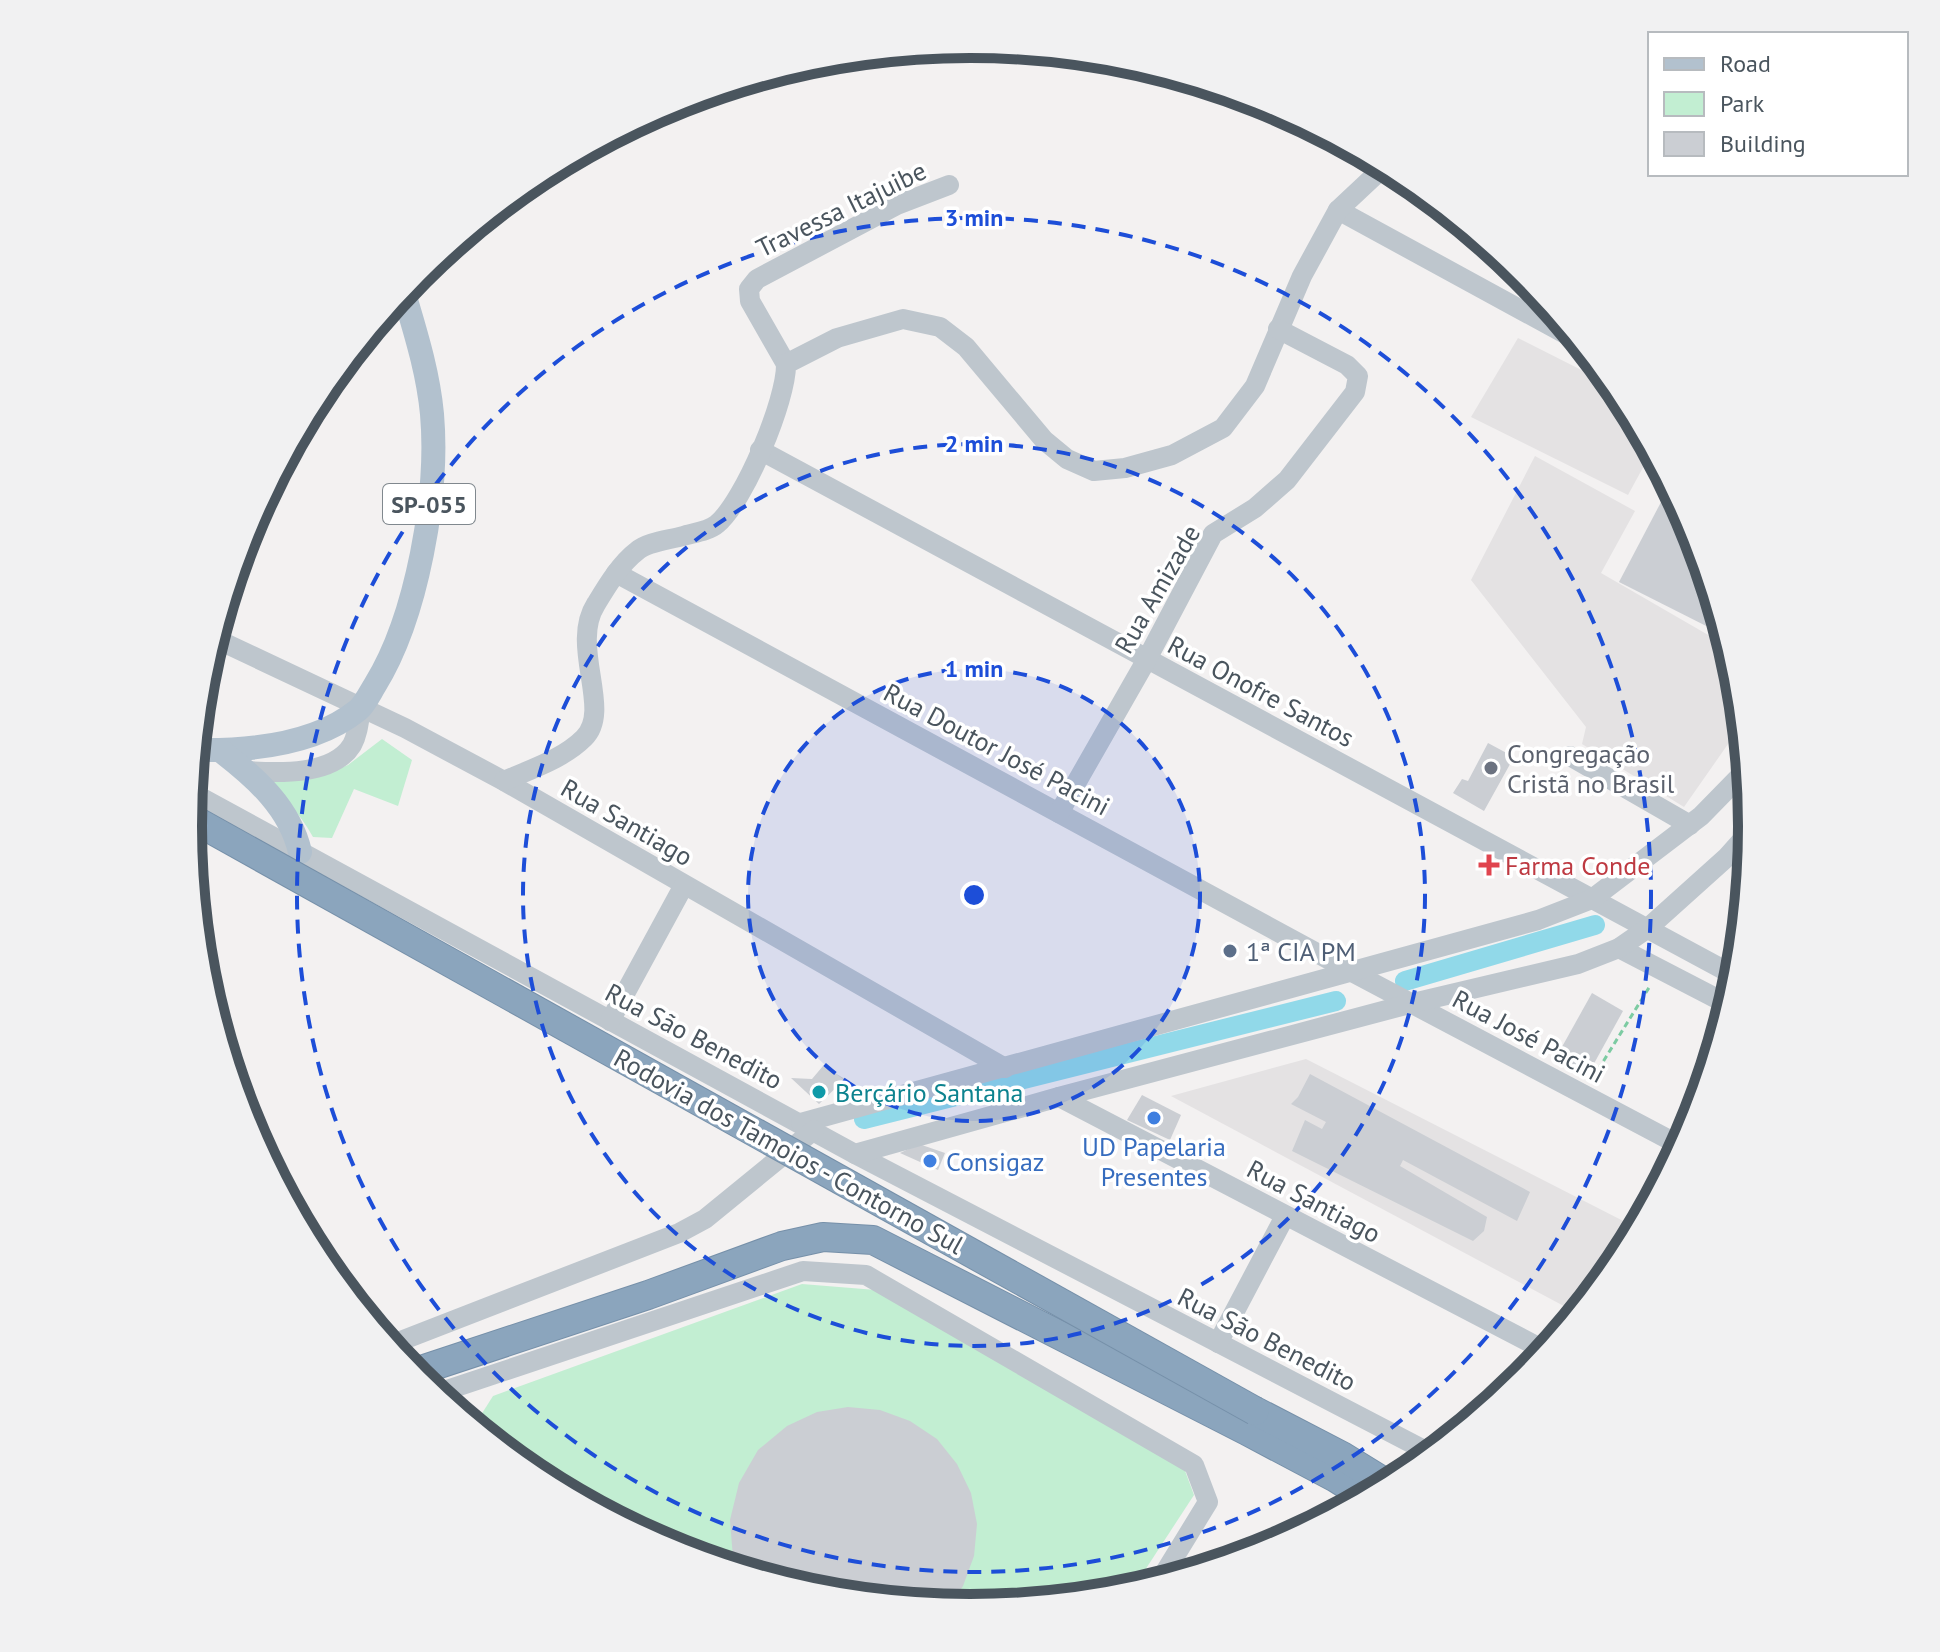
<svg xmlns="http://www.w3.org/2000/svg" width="1940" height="1652" viewBox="0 0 1940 1652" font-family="'PT Sans',sans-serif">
<rect width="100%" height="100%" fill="#f3f1f1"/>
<g fill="#e4e2e3">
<path d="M1518,338l99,50 3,4 32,59 -24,44 -157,-78z"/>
<path d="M1535,456l100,55 -34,62 128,74 8,27 5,50 -58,83 -102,-63 4,-17 -115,-147z"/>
<path d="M1306,1059l331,169 -17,33 -43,52 -406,-217z"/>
</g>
<g fill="#c2eed2">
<path d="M382,739l30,21 -14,46 -44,-17 -22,49 -19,-1c-14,-26 -33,-43 -56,-62h66l25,-10z"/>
<path d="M802,1284l74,6 308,178 10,27 -62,95 -162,18 -153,-15 -147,-45 -135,-72 -61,-50 19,-30z"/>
</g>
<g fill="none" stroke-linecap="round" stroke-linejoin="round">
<g stroke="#91d9e9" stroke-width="20">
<path d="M1405,981l190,-56"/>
<path d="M864,1119l472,-118"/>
</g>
</g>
<g fill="#cbced3">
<path d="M1670,485l23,42 33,109 -107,-54z"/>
<path d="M1488,743l26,14 -30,54 -31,-18 9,-14 6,2z"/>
<path d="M1592,993l31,18 -37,67 -33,-15z"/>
<path d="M823,1066l22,13 -26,25 -28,-26 21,1z"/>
<path d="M1310,1074l220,118 -13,29 -114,-61 -3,6 87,51 -3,14 -11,10 -181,-90 13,-31 17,9 4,-7 -35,-18 7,-7z"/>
<path d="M1142,1095l39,20 -11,25 -43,-20z"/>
<path d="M919,1144l26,9 -7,17 -38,-17z"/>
<path d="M848,1407l32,3 30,11 27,18 20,25 14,29 6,31 -3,32 -11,30 -13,20 -133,-13 -80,-24 -4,-11 -3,-38 9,-37 19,-33 29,-24 30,-14z"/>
</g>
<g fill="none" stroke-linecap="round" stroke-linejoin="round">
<g stroke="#7690a9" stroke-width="30">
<g id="highway">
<path d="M412,1373l236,-78 134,-49 41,-9 50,3 374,191 89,47 30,19"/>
<path d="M1255,1411l87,45 47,29"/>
</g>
</g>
<path stroke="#7ccba2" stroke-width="3" stroke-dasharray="6 4" stroke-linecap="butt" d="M1593,1078l57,-92"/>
<g stroke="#bec6cd" stroke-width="20">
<path d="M1338,210l242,132"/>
<path d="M786,364l-36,-63 -1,-12 8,-10 140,-74 52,-20"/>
<path d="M760,450l977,527"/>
<path d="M616,573l736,399 329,174"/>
<path d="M214,638l191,90 99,53 501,287"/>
<path d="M1570,756l120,69"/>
<path d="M246,771c32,2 87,5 106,-26 6,-11 7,-24 9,-37"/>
<path d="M504,781c27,-12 59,-22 80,-43 29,-28 -15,-92 12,-134 11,-18 24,-40 41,-53 10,-9 32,-11 46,-15 10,-3 26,-5 34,-12 27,-22 70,-125 69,-160l51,-26 66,-19 37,8 26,20 78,93 23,19 27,12 31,-3 47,-13 51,-27 32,-42 47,-110 36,-66 47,-44"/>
<path d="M191,792l664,362 577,300"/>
<path d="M1059,813l88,-154 66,-125 42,-26 32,-28 68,-88 3,-16 -11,-11 -69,-36"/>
<path d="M1619,948l110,57"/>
<path d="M610,1021l74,-136"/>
<path d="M1059,1097l487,254"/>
<path d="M801,1123l737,-203 54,-21 109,-83 45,-46"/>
<path d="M855,1154l204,-57 354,-94 165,-39 41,-16 29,-20 79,-71 25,-28"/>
<path d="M1218,1343l67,-127"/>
<path d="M388,1344l10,-2 281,-109 26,-14 109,-89"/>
<path d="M435,1394l368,-123 63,4 328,190 14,37 -49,80"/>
</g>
<g stroke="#b2c1ce" stroke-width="24">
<path d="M195,750c54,1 120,-5 163,-40 7,-6 12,-17 17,-25 42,-68 64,-191 57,-271 -4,-43 -17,-83 -29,-124"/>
<path d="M221,751c35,27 69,57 79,101"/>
</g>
<use href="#highway" stroke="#8ba5bd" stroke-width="28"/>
<g stroke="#7690a9" stroke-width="30" stroke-linecap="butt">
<path id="highway-bridge" d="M189,817l1066,594"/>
</g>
<use href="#highway-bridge" stroke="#8ba5bd" stroke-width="28"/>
</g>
<circle cx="974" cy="895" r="226" fill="#1d4ed8" fill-opacity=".12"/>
<g fill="none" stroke="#1d4ed8" stroke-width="4" stroke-dasharray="14 10">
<circle cx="974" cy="895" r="226"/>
<circle cx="974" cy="895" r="451"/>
<circle cx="974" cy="895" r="677"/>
</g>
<circle fill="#6b7280" stroke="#fff" stroke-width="3" cx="1491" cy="768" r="8"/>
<path fill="#e0444e" stroke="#fff" stroke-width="3" d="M1485 853h8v8h8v8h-8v8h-8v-8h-8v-8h8z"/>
<circle fill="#5c6f8a" stroke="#fff" stroke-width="3" cx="1230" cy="951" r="8"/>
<circle fill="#0f9aa8" stroke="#fff" stroke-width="3" cx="819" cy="1092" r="8"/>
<g fill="#3f7fe0" stroke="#fff" stroke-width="3">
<circle cx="1154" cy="1118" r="8"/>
<circle cx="930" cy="1161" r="8"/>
</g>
<g text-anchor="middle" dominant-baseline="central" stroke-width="7" stroke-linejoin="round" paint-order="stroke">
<rect fill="#fff" stroke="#80888e" stroke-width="2" x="383" y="484" width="92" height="40" rx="6"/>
<g font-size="24" font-weight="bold" fill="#4a555e">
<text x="429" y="504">SP-055</text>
</g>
<g font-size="26" fill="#4a555e" stroke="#fff">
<text transform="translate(841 209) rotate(-26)">Travessa Itajuibe</text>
<text transform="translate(1157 589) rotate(-60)">Rua Amizade</text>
<text transform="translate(1261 691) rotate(28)">Rua Onofre Santos</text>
<text transform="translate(997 749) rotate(28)">Rua Doutor José Pacini</text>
<text transform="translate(627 822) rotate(30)">Rua Santiago</text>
<text transform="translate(694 1036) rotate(28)">Rua São Benedito</text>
<text transform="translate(1529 1036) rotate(28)">Rua José Pacini</text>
<text transform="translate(789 1151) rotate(29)">Rodovia dos Tamoios - Contorno Sul</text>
<text transform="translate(1314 1201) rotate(28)">Rua Santiago</text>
<text transform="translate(1267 1339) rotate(27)">Rua São Benedito</text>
</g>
<g font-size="26" fill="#5b616d" stroke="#fff" text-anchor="start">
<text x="1507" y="753">Congregação<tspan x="1507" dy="30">Cristã no Brasil</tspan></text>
</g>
<g font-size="26" fill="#be3a42" stroke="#fff" text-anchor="start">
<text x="1505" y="865">Farma Conde</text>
</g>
<g font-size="26" fill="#4e5e75" stroke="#fff" text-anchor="start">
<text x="1246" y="951">1ª CIA PM</text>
</g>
<g font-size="26" fill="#0d838f" stroke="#fff" text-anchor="start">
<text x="835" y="1092">Berçário Santana</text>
</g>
<g font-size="26" fill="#366cbe" stroke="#fff">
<text x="1154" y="1146">UD Papelaria<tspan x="1154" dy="30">Presentes</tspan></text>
<text x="946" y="1161" text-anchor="start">Consigaz</text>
</g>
</g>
<path d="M0 0H1940V1652H0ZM202 826a768 768 0 1 1 1536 0a768 768 0 1 1-1536 0Z" fill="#f1f1f2" fill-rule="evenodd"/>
<path fill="none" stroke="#4a555e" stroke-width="10" d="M202 826a768 768 0 1 1 1536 0a768 768 0 1 1-1536 0Z"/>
<circle cx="974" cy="895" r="12" fill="#1d4ed8" stroke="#fff" stroke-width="4"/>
<g font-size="24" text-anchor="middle" font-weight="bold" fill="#1d4ed8" stroke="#fff" stroke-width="7" stroke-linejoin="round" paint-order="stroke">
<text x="974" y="226">3 min</text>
<text x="974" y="452">2 min</text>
<text x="974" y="677">1 min</text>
</g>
<rect x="1648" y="32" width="260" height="144" fill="#ffffff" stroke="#b7bbbf" stroke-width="2"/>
<rect x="1664" y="58" width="40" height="12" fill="#b2c1ce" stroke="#b7bbbf" stroke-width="2"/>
<text x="1720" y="72" font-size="24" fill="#4a555e">Road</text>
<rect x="1664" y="92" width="40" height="24" fill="#c2eed2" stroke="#b7bbbf" stroke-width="2"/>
<text x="1720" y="112" font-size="24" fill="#4a555e">Park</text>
<rect x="1664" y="132" width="40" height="24" fill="#cbced3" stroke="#b7bbbf" stroke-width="2"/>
<text x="1720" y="152" font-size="24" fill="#4a555e">Building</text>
</svg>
